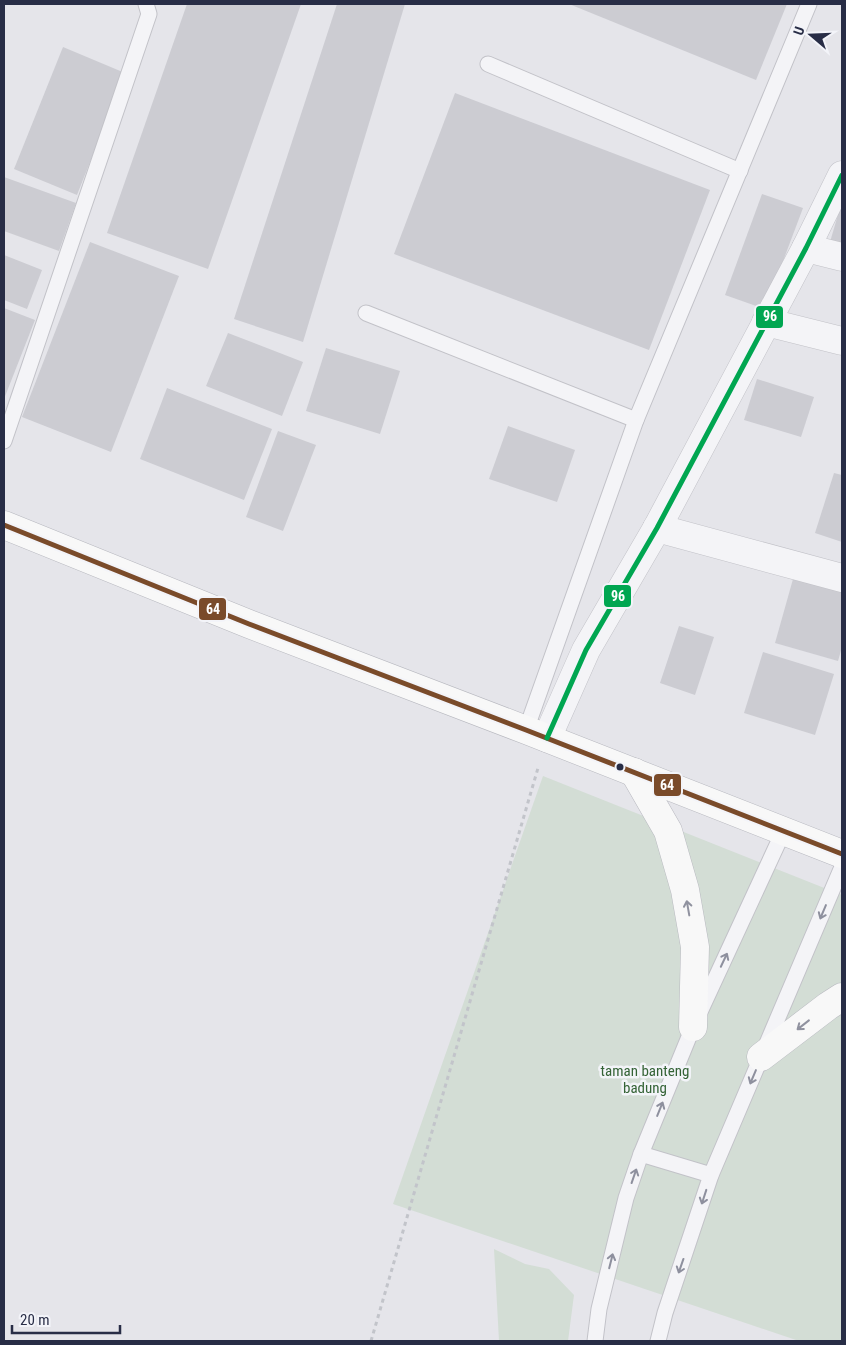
<svg xmlns="http://www.w3.org/2000/svg" width="846" height="1345" viewBox="0 0 846 1345" font-family="'Roboto Condensed',sans-serif">
<rect width="100%" height="100%" fill="#e5e5ea"/>
<g fill="#d3ddd5">
<path d="M543,776l299,119v446h-43l-406,-137z"/>
<path d="M494,1249l31,15 24,5 25,26 -6,46h-69z"/>
</g>
<g fill="#ccccd2">
<path d="M187,4h114l-93,265 -101,-36z"/>
<path d="M337,4h68l-102,338 -69,-23z"/>
<path d="M569,4h218l-31,76z"/>
<path d="M63,47l62,26 -48,122 -63,-26z"/>
<path d="M455,93l255,97 -61,160 -255,-96z"/>
<path d="M4,177l72,26 -17,48 -55,-20z"/>
<path d="M762,194l41,14 -38,101 -40,-14z"/>
<path d="M842,201v44l-12,-3z"/>
<path d="M90,242l89,34 -68,176 -89,-35z"/>
<path d="M4,255l38,15 -15,39 -23,-9z"/>
<path d="M4,308l31,12 -31,79z"/>
<path d="M228,333l75,29 -21,54 -76,-30z"/>
<path d="M326,348l74,23 -20,63 -74,-23z"/>
<path d="M757,379l57,18 -13,40 -57,-17z"/>
<path d="M167,388l105,41 -28,71 -104,-41z"/>
<path d="M508,426l67,24 -18,52 -68,-23z"/>
<path d="M278,431l38,14 -33,86 -37,-14z"/>
<path d="M834,473l8,2v67l-27,-9z"/>
<path d="M793,579l49,13v55l-4,14 -63,-18z"/>
<path d="M679,626l35,11 -19,58 -35,-12z"/>
<path d="M763,652l71,22 -19,61 -71,-22z"/>
</g>
<g fill="none" stroke-linecap="round" stroke-linejoin="round">
<g stroke="#c2c2c8" stroke-width="17">
<g id="lane">
<path d="M488,64l252,107"/>
<path d="M366,313l270,107"/>
<path d="M4,441l145,-427 -3,-10"/>
<path d="M526,730l110,-310 173,-416"/>
<path d="M641,1154l70,21"/>
<path d="M595,1341l4,-32 27,-111 15,-44 52,-127 91,-197"/>
<path d="M658,1341l7,-28 46,-138 131,-308"/>
</g>
</g>
<g stroke="#c2c2c8" stroke-width="29">
<g id="street">
<path d="M806,248l36,9"/>
<path d="M766,322l76,19"/>
<path d="M657,528l185,50"/>
<path d="M547,738l39,-88 71,-122 149,-280 36,-73"/>
</g>
</g>
<g stroke="#b7b8bf" stroke-width="29">
<g id="highway">
<path d="M4,525l245,99 277,106 316,124"/>
<path d="M634,772l34,59 17,59 10,57 -2,80"/>
<path d="M761,1057l67,-51 14,-9"/>
</g>
</g>
<path stroke="#c2c4ca" stroke-width="3" stroke-dasharray="4 4" stroke-linecap="butt" d="M371,1341l167,-573"/>
<use href="#lane" stroke="#f4f4f7" stroke-width="15"/>
<use href="#street" stroke="#f4f4f7" stroke-width="28"/>
<use href="#highway" stroke="#f8f8f8" stroke-width="28"/>
<g stroke="#f3f4f9" stroke-width="9">
<path id="bus-1" d="M4,525l245,99 277,106 316,124"/>
</g>
<g stroke="#f3f4f9" stroke-width="9">
<path id="bus-2" d="M547,738l39,-88 71,-122 149,-280 36,-73"/>
</g>
<use href="#bus-1" stroke="#7a4b2a" stroke-width="5"/>
<use href="#bus-2" stroke="#00a651" stroke-width="5"/>
</g>
<defs><path id="oneway-shaft" d="M-6 0H5M1.5-3L5.5 0L1.5 3" fill="none" stroke-width="1.6" stroke-linecap="round" stroke-linejoin="round" transform="scale(1.25)"/></defs>
<g stroke="#90929f">
<use href="#oneway-shaft" transform="translate(688 908) rotate(-100)"/>
<use href="#oneway-shaft" transform="translate(803 1025) rotate(142)"/>
</g>
<g stroke="#8e909e">
<use href="#oneway-shaft" transform="translate(823 912) rotate(113)"/>
<use href="#oneway-shaft" transform="translate(724 960) rotate(-65)"/>
<use href="#oneway-shaft" transform="translate(753 1077) rotate(113)"/>
<use href="#oneway-shaft" transform="translate(660 1109) rotate(-68)"/>
<use href="#oneway-shaft" transform="translate(634 1176) rotate(-71)"/>
<use href="#oneway-shaft" transform="translate(704 1197) rotate(108)"/>
<use href="#oneway-shaft" transform="translate(611 1261) rotate(-76)"/>
<use href="#oneway-shaft" transform="translate(681 1266) rotate(109)"/>
</g>
<circle fill="#282d46" stroke="#f3f4f9" stroke-width="2" cx="620" cy="767" r="4.5"/>
<g text-anchor="middle" dominant-baseline="central" stroke-width="5" stroke-linejoin="round" paint-order="stroke">
<g font-size="15" fill="#346336" stroke="#f3f4f9">
<text x="645" y="1071">taman banteng<tspan x="645" dy="17">badung</tspan></text>
</g>
</g>
<g stroke="#f3f4f9" stroke-width="2">
<rect x="755" y="305" width="29" height="24" rx="5" fill="#00a651"/>
<rect x="603" y="584" width="29" height="24" rx="5" fill="#00a651"/>
<rect x="198" y="597" width="29" height="24" rx="5" fill="#7a4b2a"/>
<rect x="653" y="773" width="29" height="24" rx="5" fill="#7a4b2a"/>
</g>
<g font-size="14" text-anchor="middle" font-weight="bold" fill="#fff">
<text x="770" y="321">96</text>
<text x="618" y="601">96</text>
<text x="213" y="614">64</text>
<text x="667" y="790">64</text>
</g>
<rect width="846" height="1345" fill="none" stroke="#282d46" stroke-width="10"/>
<g transform="translate(811 35) rotate(289)" stroke="#f3f4f9" stroke-width="4" paint-order="stroke">
<path d="M0-4L9 19L0 12L-9 19Z" fill="#282d46"/>
<text y="-8" font-size="14" font-weight="bold" text-anchor="middle" fill="#282d46">U</text>
</g>
<path d="M12 1325v8h108v-8" fill="none" stroke="#282d46" stroke-width="2.5"/>
<text x="20" y="1325" font-size="15" fill="#282d46" stroke="#f3f4f9" stroke-width="4" paint-order="stroke">20 m</text>
</svg>
